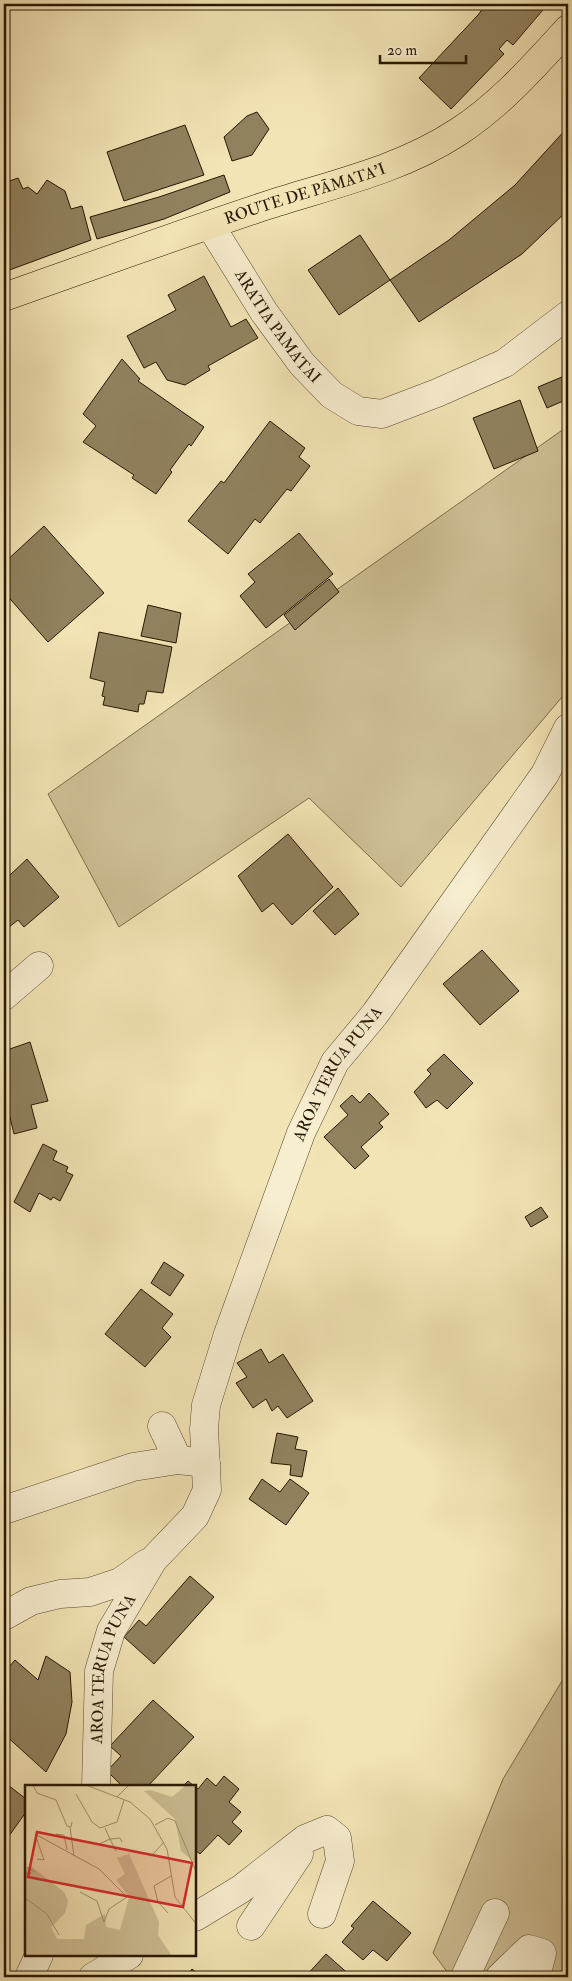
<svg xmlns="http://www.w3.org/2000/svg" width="572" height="1981" viewBox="0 0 572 1981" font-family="'IM FELL Double Pica',serif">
<rect width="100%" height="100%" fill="#f3e4b5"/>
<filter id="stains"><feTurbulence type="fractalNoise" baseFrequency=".004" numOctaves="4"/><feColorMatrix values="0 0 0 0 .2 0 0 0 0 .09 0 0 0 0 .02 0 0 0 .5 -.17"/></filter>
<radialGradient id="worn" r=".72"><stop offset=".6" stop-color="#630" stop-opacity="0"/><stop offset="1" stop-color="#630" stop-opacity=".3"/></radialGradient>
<g fill="#d0c197" stroke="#7c6c4c">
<path d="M568,426v264l-167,197 -92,-89 -190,129 -71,-133z"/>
<path d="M568,1671v306h-117l-18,-24 70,-174z"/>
</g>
<g fill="#91825f" stroke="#271702">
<path d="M486,4h62l-35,41 -6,-5 -8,9 5,5 -53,55 -32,-31 59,-63z"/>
<path d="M257,112l12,17 -17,26 -20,6 -8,-24 23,-21z"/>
<path d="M185,125l19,50 -80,26 -17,-49z"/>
<path d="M568,127v83l-46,44 -103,68 -29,-42 59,-40 66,-55z"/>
<path d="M224,175l6,17 -66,27 -67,20 -7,-22 69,-20z"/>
<path d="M18,178l5,11 5,-2 9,7 10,-14 18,11 6,18 11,-3 9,34 -87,32v-89z"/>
<path d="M360,235l30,45 -51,35 -31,-45z"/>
<path d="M204,276l27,51 15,-8 12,19 -50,28 2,4 -25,15 -18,-5 -11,-18 -12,6 -17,-32 49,-26 -8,-15z"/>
<path d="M122,359l18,20 -2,2 66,46 -13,19 -2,-2 -19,26 2,2 -16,22 -24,-16 2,-3 -51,-33 13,-16 -13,-12z"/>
<path d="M562,377l6,15v7l-21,9 -9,-21z"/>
<path d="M520,400l18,51 -44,18 -21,-51z"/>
<path d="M270,421l35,27 -6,9 11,9 -19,25 -4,-2 -27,34 -5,-4 -27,35 -40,-33 33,-40 3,2z"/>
<path d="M44,526l60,67 -56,49 -44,-50v-29z"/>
<path d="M299,533l34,41 -67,54 -26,-32 15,-14 -7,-8z"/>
<path d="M329,579l10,13 -44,38 -11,-15z"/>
<path d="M148,605l33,8 -5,30 -35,-7z"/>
<path d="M99,632l73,15 -9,46 -16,-2 -3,13h-5l-1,8 -35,-7 2,-8 -3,-1 3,-14 -15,-4z"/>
<path d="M288,834l45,53 -41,38 -19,-22 -11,9 -24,-36z"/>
<path d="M27,859l32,38 -35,30 -6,-7 -14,11v-64l6,8z"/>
<path d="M338,888l21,26 -24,21 -22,-24z"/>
<path d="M482,950l37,41 -39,34 -37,-41z"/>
<path d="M30,1042l18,59 -17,4 6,23 -23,6 -10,-42v-41z"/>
<path d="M444,1054l29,29 -26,26 -10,-9 -11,8 -12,-16 17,-18 -4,-4z"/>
<path d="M369,1093l20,21 -10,9 4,4 -22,20 8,9 -14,13 -31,-32 24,-22 -8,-9 12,-11 8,8z"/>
<path d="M43,1144l14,7 -4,9 15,7 -2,5 7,3 -13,26 -7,-4 -2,3 -12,-7 -9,19 -16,-10z"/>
<path d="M541,1207l7,10 -17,10 -6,-10z"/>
<path d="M164,1262l20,13 -14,21 -19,-13z"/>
<path d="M141,1289l32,25 -11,14 9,9 -26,30 -40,-33z"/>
<path d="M261,1349l8,14 14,-9 30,47 -26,17 -9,-12 -6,5 -6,-12 -13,9 -17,-25 11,-6 -10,-14z"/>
<path d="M277,1433l21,4 -3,12 12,2 -5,26 -12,-2 1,-10 -20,-2z"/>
<path d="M262,1479l18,13 10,-13 19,14 -23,32 -37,-26z"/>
<path d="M190,1576l24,21 -60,67 -30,-27 15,-17 7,6z"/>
<path d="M46,1656l24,16 2,30 -6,32 -20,38 -42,-38v-61l11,-13 23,20z"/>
<path d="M153,1700l41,37 -46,49h-26l-15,-15 14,-15 -11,-10z"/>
<path d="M224,1776l15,13 -10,13 12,10 -9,10 10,9 -13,14 -11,-10 -18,19 -5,-4v-63l3,2 9,-11 9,8z"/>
<path d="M188,1781l6,5h-11z"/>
<path d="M4,1782l22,17v13l-22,31z"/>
<path d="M373,1901l38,32 -24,28 -14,-11 -10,10 -21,-18 12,-14 -3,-2z"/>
<path d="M326,1954l26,23h-47z"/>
<path d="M192,1969l10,8h-16z"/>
</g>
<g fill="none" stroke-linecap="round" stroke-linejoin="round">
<g stroke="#5a4a2f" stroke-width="29">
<g id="minor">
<path id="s1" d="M210,225l54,87 38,52 30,31 26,16 24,3 55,-21 68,-30 63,-48"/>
<path d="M4,996l35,-30"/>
<path d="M162,1426l16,34"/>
<path d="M4,1510l129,-43 45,-7 28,3"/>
<path d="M4,1616l27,-15 29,-7 30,-2 30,-10 27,-19"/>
<path id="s2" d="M96,1786l3,-115 12,-40 42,-71 42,-44 12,-26 -3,-61 2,-24 22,-71 73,-201 34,-71 40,-48 170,-240 23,-46"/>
<path d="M195,1917l46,-28 64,-50 22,-9 10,8 3,23 -18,53"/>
<path d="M251,1926l48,-72"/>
<path d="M29,1977l10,-22"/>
<path d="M93,1977l36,-22"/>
<path d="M465,1977l30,-64"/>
<path d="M500,1977l29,-28 13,4 -6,24"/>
</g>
</g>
<g stroke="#271702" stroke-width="29">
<g id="major">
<path id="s3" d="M4,297c88,-31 176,-63 264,-92 65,-21 132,-35 190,-73 42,-27 77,-67 110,-103"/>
</g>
</g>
<use href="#minor" stroke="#f7edcf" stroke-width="28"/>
<use href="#major" stroke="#f3e4b5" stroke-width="28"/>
</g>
<g text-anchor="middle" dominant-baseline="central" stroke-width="4" stroke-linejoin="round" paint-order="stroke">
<g font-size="16" fill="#271702" stroke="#f7edcf">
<text stroke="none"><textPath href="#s3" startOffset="318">ROUTE DE PĀMATA'I</textPath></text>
<text stroke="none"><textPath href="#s1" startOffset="122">ARATIA PAMATAI</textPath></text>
<text stroke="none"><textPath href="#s2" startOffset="772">AROA TERUA PUNA</textPath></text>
<text stroke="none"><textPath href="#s2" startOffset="120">AROA TERUA PUNA</textPath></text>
</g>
</g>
<g transform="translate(25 1785)">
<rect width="171" height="171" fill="#f3e4b5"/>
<path d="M161,0h10v79l-15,-13 -6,-32 -31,-28 7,-1 21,7zM104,69l30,68 -1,13 14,21h-147v-86l7,-3 32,25 4,9 -3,12 -14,14 6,12h27l2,-14 19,-11 1,13 14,3 9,-33 -13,-17 9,-6 -8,-16z" fill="#d0c197"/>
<path fill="none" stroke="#a1926d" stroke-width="1" d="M8,0l4,8 19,7 11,26 4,1 1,-5M61,0l44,17 20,17 17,30 8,48 22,28M51,9l16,28 8,6 17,-6 7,-22M92,12l12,-12M130,40l13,-7 7,3 22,53M45,42l4,29M80,43l5,11 10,-1 2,4M31,49l8,1 3,15M74,59l11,-5 6,12M127,70l12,-13M12,74l7,1 -9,-26 64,35 28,28 -18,12 -5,13 -7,-21 -17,-9M0,88l6,1 -4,-7 8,5M0,113l22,16 12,21M143,128l-10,-11 -4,-16 17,-10"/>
<path fill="#d62828" fill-opacity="0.15" stroke="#d62828" stroke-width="2.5" d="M12,47l155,31 -9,44 -155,-30z"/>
<rect width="171" height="171" fill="none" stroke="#271702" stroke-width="2.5"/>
</g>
<rect width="572" height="1981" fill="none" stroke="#f3e4b5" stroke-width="20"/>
<rect x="5" y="5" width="562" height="1971" fill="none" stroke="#271702" stroke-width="2.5"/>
<rect x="10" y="10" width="552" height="1961" fill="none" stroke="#271702"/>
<path d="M380 55v8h86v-8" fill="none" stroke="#271702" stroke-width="2.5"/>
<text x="387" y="55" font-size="15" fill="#271702" stroke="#f7edcf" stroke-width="4" paint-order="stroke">20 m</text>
<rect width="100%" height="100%" filter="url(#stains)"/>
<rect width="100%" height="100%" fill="url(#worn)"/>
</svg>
